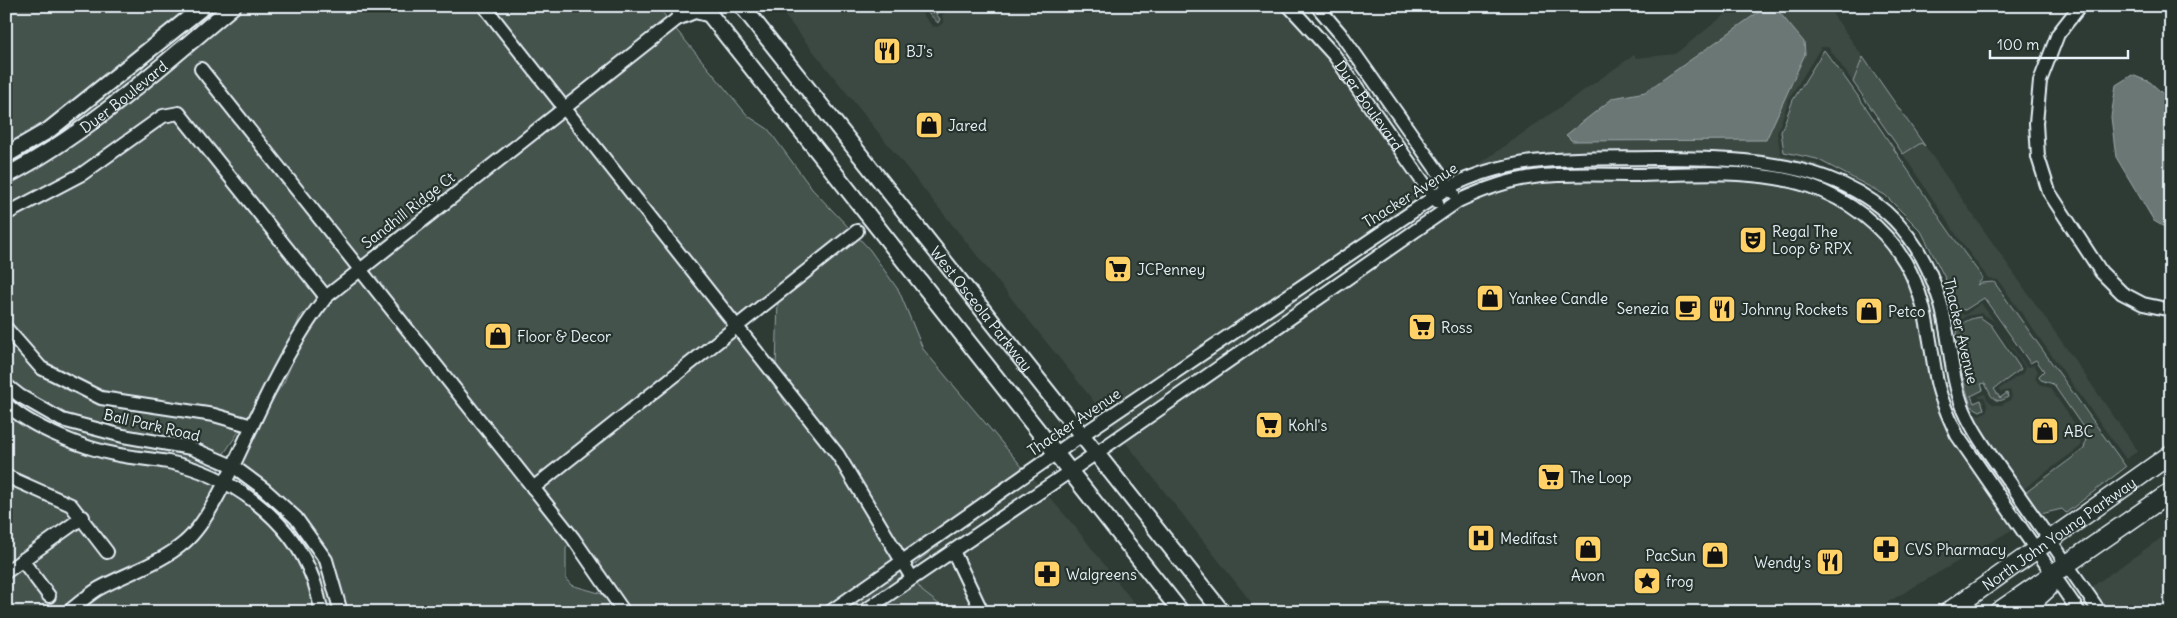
<svg xmlns="http://www.w3.org/2000/svg" width="2177" height="618" viewBox="0 0 2177 618" font-family="Delius,sans-serif">
<rect width="100%" height="100%" fill="#2e3b35"/>
<filter id="ink" filterUnits="userSpaceOnUse"><feTurbulence type="fractalNoise" baseFrequency=".02" numOctaves="2"/><feDisplacementMap in="SourceGraphic" scale="10" xChannelSelector="R" yChannelSelector="G"/><feConvolveMatrix kernelMatrix="1 2 1 2 8 2 1 2 1" color-interpolation-filters="sRGB"/></filter>
<g filter="url(#ink)">
<g fill="#3b4843" fill-rule="evenodd">
<path d="M777,6h139l16,20 5,1 7,-4 -2,-8 11,-9h328l48,52 97,138 -120,79 -96,69 -106,70z"/>
<path d="M1736,6h31l-122,86 -32,6 -46,37 237,-93 -30,-36h53l36,51 -10,25 -25,-35h-7l-32,52 -12,34 4,22 34,8 32,17 -34,-14 -19,-3 -206,-9 -52,1 -45,9 -26,10 169,-119 2,3 39,-4z"/>
<path d="M1921,143l4,3 213,305 -12,8 -128,-179 -10,-2 -29,-39 -56,-85z"/>
<path d="M1593,163l130,1 86,12 43,18 27,19 33,38 23,50 5,22 -6,3 -7,-28 -9,-21 -23,-39 -18,-19 -24,-18 -44,-20 -215,-10z"/>
<path d="M1756,180l50,11 15,6 25,13 24,17 16,17 14,21 17,36 36,139 62,88 -144,84h-612l-136,-173 338,-234 36,-15 35,-8zM1636,574l22,1 2,2v13l-5,3 -21,-1 -1,-15z"/>
<path d="M1304,289l6,8 -192,135 -8,-10 101,-67z"/>
<path d="M1981,303l45,63 4,1 4,-2 4,6 -3,7 4,6 11,4 32,46 -2,13 -58,43 -37,-52 -15,-27 9,4 7,-3 2,-5 -4,-10h-7l8,-3 3,6 6,5h8l8,-5 2,-4 -2,-6 -9,2 -2,-3 24,-16 2,-6 -30,-45 -13,-9 -16,3 -10,10 -4,8 -5,-25 18,6z"/>
<path d="M1030,475l8,9 -88,63v11l27,54h-28l-27,-21 -16,-21z"/>
<path d="M1044,491l32,37 65,84h-153l-29,-60z"/>
<path d="M2171,531v81h-65l-16,-24z"/>
</g>
<g fill="#45524e" stroke="#96a2a3">
<path d="M6,6h190l-150,120 -40,24z"/>
<path d="M211,6h3l-66,54 -15,23 -26,21 -101,67v-11l97,-65z"/>
<path d="M241,6h236l80,101 -197,155 -157,-199 -9,6 158,200 -26,22 -142,-181 -104,60 -74,38v-26l134,-93z"/>
<path d="M491,6h167l10,14 -102,81z"/>
<path d="M922,6h24l-10,8 4,5 -2,4z"/>
<path d="M674,27l74,89 20,13 44,60 39,41 -113,90 -167,-212z"/>
<path d="M1824,50c57,73 103,155 159,228l-6,7 4,-2 13,-1 132,185 -60,46 -4,-4 -21,5 -16,-21 59,-44 3,-16 -34,-49 -12,-4 -2,-4 5,-5 -8,-11 -6,3 -46,-65 -19,12c-13,-2 -19,-6 -18,-20h4l-30,-59 -36,-36 -68,-36 -33,-7 -3,-20 12,-32z"/>
<path d="M1863,57l62,89 -4,-3 -18,11 -50,-72z"/>
<path d="M563,115l167,211 -196,155 -168,-212z"/>
<path d="M177,119l141,180 -18,18 -25,61 -29,43 -143,-27 -58,-30 -39,-44v-101l159,-98z"/>
<path d="M858,237l12,13 29,41 24,58 100,119 -120,86 -127,-186 2,-68z"/>
<path d="M358,276l212,268 -4,4v31l5,6 35,10 12,17h-272l-16,-55 -99,-97 53,-78 26,-61z"/>
<path d="M1980,317l11,8 30,44 -27,20 6,9 7,-5 1,4c-14,10 -18,-3 -23,-14l-4,1 2,6 -12,6 3,7 7,-3 3,9 -4,2 -9,-5c-4,-15 -20,-62 -13,-76 4,-9 14,-12 22,-13z"/>
<path d="M736,334l40,51 10,20 7,2 41,51 60,103 -73,51h-190l-52,-75 -39,-49z"/>
<path d="M6,336l93,67 114,18 27,9 -17,25 -159,-40 -41,-23 -17,-14z"/>
<path d="M6,392l11,9 172,52 30,12v8c-30,-18 -68,-15 -100,-23 -40,-10 -83,-25 -113,-53z"/>
<path d="M6,411c43,40 118,43 172,59 13,4 28,7 40,14l-21,35 -15,19 -24,16 -63,32 -35,26h-54v-35l15,-10 26,36 9,-6 -27,-36 52,-37 25,34 9,-6 -30,-42 -10,-9 -69,-30z"/>
<path d="M230,471l30,22 32,29 29,41 14,49h-7l-30,-72 -35,-39 -33,-22z"/>
<path d="M6,482l62,27 7,8 -69,49z"/>
<path d="M226,489c10,6 21,12 30,19 31,28 49,64 61,104h-241l24,-18 62,-32z"/>
<path d="M1010,490l-103,80 15,21 27,21h-111z"/>
</g>
<g fill="#6b7775" stroke="#9da8a9">
<path d="M1767,6h7l30,36 1,12 -39,86 -194,1 -6,-6 47,-37 32,-6z"/>
<path d="M2132,75l18,7 21,19v130l-17,-10 -38,-64 -5,-40 5,-32z"/>
</g>
<g fill="none" stroke-linecap="round" stroke-linejoin="round">
<g stroke="#e8f1f8" stroke-width="16">
<g id="minor">
<path d="M484,6l354,449 74,123"/>
<path d="M681,6l-4,13 18,-7 16,4"/>
<path id="s1" d="M1289,6l45,49 103,147"/>
<path d="M1317,6l26,31 110,156"/>
<path d="M2080,6l-22,28 -18,47 -4,42 2,34 11,35 52,80 21,21 21,11 28,6"/>
<path d="M201,69l372,469 51,74"/>
<path d="M6,214l76,-40 81,-58 16,-3 147,184"/>
<path d="M6,328l35,40 60,30 113,17 38,11"/>
<path d="M6,385l14,11 42,24 61,16 68,12 42,18 31,23 32,29 30,42 15,52"/>
<path d="M6,404c26,24 79,45 113,51 16,3 33,4 49,7 61,12 123,56 145,117 4,10 6,22 9,33"/>
<path d="M6,476l65,29 36,47"/>
<path d="M533,488l324,-257"/>
<path d="M953,551l29,61"/>
<path d="M22,560l27,36"/>
<path d="M6,572l77,-55"/>
<path d="M68,612c10,-8 19,-16 30,-23 28,-16 62,-25 87,-47 25,-21 51,-83 66,-114 21,-45 44,-91 75,-131l351,-278"/>
<path d="M830,612l252,-177 367,-248c66,-34 135,-28 207,-29 118,0 242,6 283,140 12,37 10,76 25,112 12,28 32,52 49,77 29,42 58,83 87,125"/>
<path d="M863,612l206,-140 389,-271c24,-11 50,-21 76,-24 33,-4 68,-2 102,-2 57,-1 118,-7 173,11 40,14 74,40 96,76 22,37 24,78 32,120 4,18 12,36 20,53l122,177"/>
</g>
</g>
<g stroke="#e8f1f8" stroke-width="19">
<g id="major">
<path d="M703,6l478,606"/>
<path id="s2" d="M742,6l480,606"/>
<path d="M6,155l43,-25 155,-124"/>
<path id="s3" d="M6,176c84,-44 155,-110 227,-170"/>
</g>
</g>
<g stroke="#e8f1f8" stroke-width="21">
<g id="highway">
<path id="s4" d="M1948,612l223,-158"/>
<path d="M1998,612l173,-120"/>
<path d="M2022,612l26,-24"/>
</g>
</g>
<use href="#minor" stroke="#26332d" stroke-width="12"/>
<use href="#major" stroke="#26332d" stroke-width="15"/>
<use href="#highway" stroke="#26332d" stroke-width="18"/>
</g>
</g>
<defs>
<g id="restaurant-square" transform="scale(1.4375)"><rect x="-9" y="-9" width="18" height="18" rx="4" fill="#ffd166" stroke="#26332d"/><path d="M-5-6h1v4h1v-4h1v4h1v-4h1v5L-1.5 .5V6h-2V.5L-5-1ZM5-6V6H3V1.5H1.5Q1.5-4 5-6Z" fill="#111"/></g>
<g id="shop-square" transform="scale(1.4375)"><rect x="-9" y="-9" width="18" height="18" rx="4" fill="#ffd166" stroke="#26332d"/><path d="M-5-2.5h2.3a2.7 3.5 0 0 1 5.4 0H5L5.5 6h-11ZM-1.5-2.5h3a1.5 2.3 0 0 0-3 0Z" fill="#111"/></g>
<g id="theatre-square" transform="scale(1.4375)"><rect x="-9" y="-9" width="18" height="18" rx="4" fill="#ffd166" stroke="#26332d"/><path d="M-5-5.5Q0-4 5-5.5V0Q5 5 0 6Q-5 5-5 0ZM-3.3-2.5H-1v1.5H-3.3ZM1-2.5H3.3v1.5H1ZM-2.8 1Q0 5.5 2.8 1Z" fill="#111"/></g>
<g id="supermarket-square" transform="scale(1.4375)"><rect x="-9" y="-9" width="18" height="18" rx="4" fill="#ffd166" stroke="#26332d"/><path d="M-6-5.5h2.5l.6 2H6L4.5 2H-2.5L-4.4-4H-6ZM-1.5 3.2a1.3 1.3 0 1 0 .1 0ZM3 3.2a1.3 1.3 0 1 0 .1 0Z" fill="#111"/></g>
<g id="cafe-square" transform="scale(1.4375)"><rect x="-9" y="-9" width="18" height="18" rx="4" fill="#ffd166" stroke="#26332d"/><path d="M-5.5-4.5H6V0H3Q3 3.5 0 3.5H-2.5Q-5.5 3.5-5.5 0ZM3-3.2v2h1.7v-2ZM-6 4.5H4V6H-6Z" fill="#111"/></g>
<g id="hospital-square" transform="scale(1.4375)"><rect x="-9" y="-9" width="18" height="18" rx="4" fill="#ffd166" stroke="#26332d"/><path d="M-5-5h3v3.5h4V-5h3V5h-3V1.5h-4V5h-3Z" fill="#111"/></g>
<g id="pharmacy-square" transform="scale(1.4375)"><rect x="-9" y="-9" width="18" height="18" rx="4" fill="#ffd166" stroke="#26332d"/><path d="M-2-6h4v4h4v4h-4v4h-4v-4h-4v-4h4Z" fill="#111"/></g>
<g id="sight-square" transform="scale(1.4375)"><rect x="-9" y="-9" width="18" height="18" rx="4" fill="#ffd166" stroke="#26332d"/><path d="M0-6L1.8-2.2L6-1.7L2.9 1.2L3.7 5.4L0 3.3L-3.7 5.4L-2.9 1.2L-6-1.7L-1.8-2.2Z" fill="#111"/></g>
</defs>
<g fill-rule="evenodd">
<use href="#restaurant-square" x="887" y="51"/>
<use href="#shop-square" x="929" y="125"/>
<use href="#theatre-square" x="1753" y="240"/>
<use href="#supermarket-square" x="1118" y="269"/>
<use href="#shop-square" x="1490" y="298"/>
<use href="#cafe-square" x="1688" y="308"/>
<use href="#restaurant-square" x="1722" y="309"/>
<use href="#shop-square" x="1869" y="311"/>
<use href="#supermarket-square" x="1422" y="327"/>
<use href="#shop-square" x="498" y="336"/>
<use href="#supermarket-square" x="1269" y="425"/>
<use href="#shop-square" x="2045" y="431"/>
<use href="#supermarket-square" x="1551" y="477"/>
<use href="#hospital-square" x="1481" y="538"/>
<use href="#shop-square" x="1588" y="549"/>
<use href="#pharmacy-square" x="1886" y="549"/>
<use href="#shop-square" x="1715" y="555"/>
<use href="#restaurant-square" x="1830" y="562"/>
<use href="#pharmacy-square" x="1047" y="574"/>
<use href="#sight-square" x="1647" y="581"/>
</g>
<g text-anchor="middle" dominant-baseline="central" stroke-width="4.5" stroke-linejoin="round" paint-order="stroke">
<g font-size="15" fill="#e8f1f8" stroke="#26332d" text-anchor="start">
<text x="906" y="51">BJ's</text>
<text x="948" y="125">Jared</text>
<text x="1772" y="231">Regal The<tspan x="1772" dy="17">Loop &amp; RPX</tspan></text>
<text x="1137" y="269">JCPenney</text>
<text x="1509" y="298">Yankee Candle</text>
<text x="1669" y="308" text-anchor="end">Senezia</text>
<text x="1741" y="309">Johnny Rockets</text>
<text x="1888" y="311">Petco</text>
<text x="1441" y="327">Ross</text>
<text x="517" y="336">Floor &amp; Decor</text>
<text x="1288" y="425">Kohl's</text>
<text x="2064" y="431">ABC</text>
<text x="1570" y="477">The Loop</text>
<text x="1500" y="538">Medifast</text>
<text x="1905" y="549">CVS Pharmacy</text>
<text x="1696" y="555" text-anchor="end">PacSun</text>
<text x="1811" y="562" text-anchor="end">Wendy's</text>
<text x="1066" y="574">Walgreens</text>
<text x="1588" y="575" text-anchor="middle">Avon</text>
<text x="1666" y="581">frog</text>
</g>
<g font-size="15" fill="#e8f1f8" stroke="#26332d">
<text stroke="none"><textPath href="#s3" startOffset="142">Dyer Boulevard</textPath></text>
<text stroke="none"><textPath href="#s1" startOffset="128">Dyer Boulevard</textPath></text>
<text transform="translate(1410 195) rotate(-32)">Thacker Avenue</text>
<text transform="translate(408 210) rotate(-38)">Sandhill Ridge Ct</text>
<text stroke="none"><textPath href="#s2" startOffset="386">West Osceola Parkway</textPath></text>
<text transform="translate(1961 331) rotate(77)">Thacker Avenue</text>
<text transform="translate(1074 422) rotate(-34)">Thacker Avenue</text>
<text transform="translate(152 425) rotate(13)">Ball Park Road</text>
<text stroke="none"><textPath href="#s4" startOffset="136">North John Young Parkway</textPath></text>
</g>
</g>
<rect width="2177" height="618" fill="none" stroke="#26332d" stroke-width="25"/>
<rect x="12" y="12" width="2152" height="593" fill="none" stroke="#e8f1f8" stroke-width="2" filter="url(#ink)"/>
<path d="M1990 50v8h138v-8" fill="none" stroke="#e8f1f8" stroke-width="2.5"/>
<text x="1997" y="50" font-size="15" fill="#e8f1f8" stroke="#26332d" stroke-width="4" paint-order="stroke">100 m</text>
</svg>
